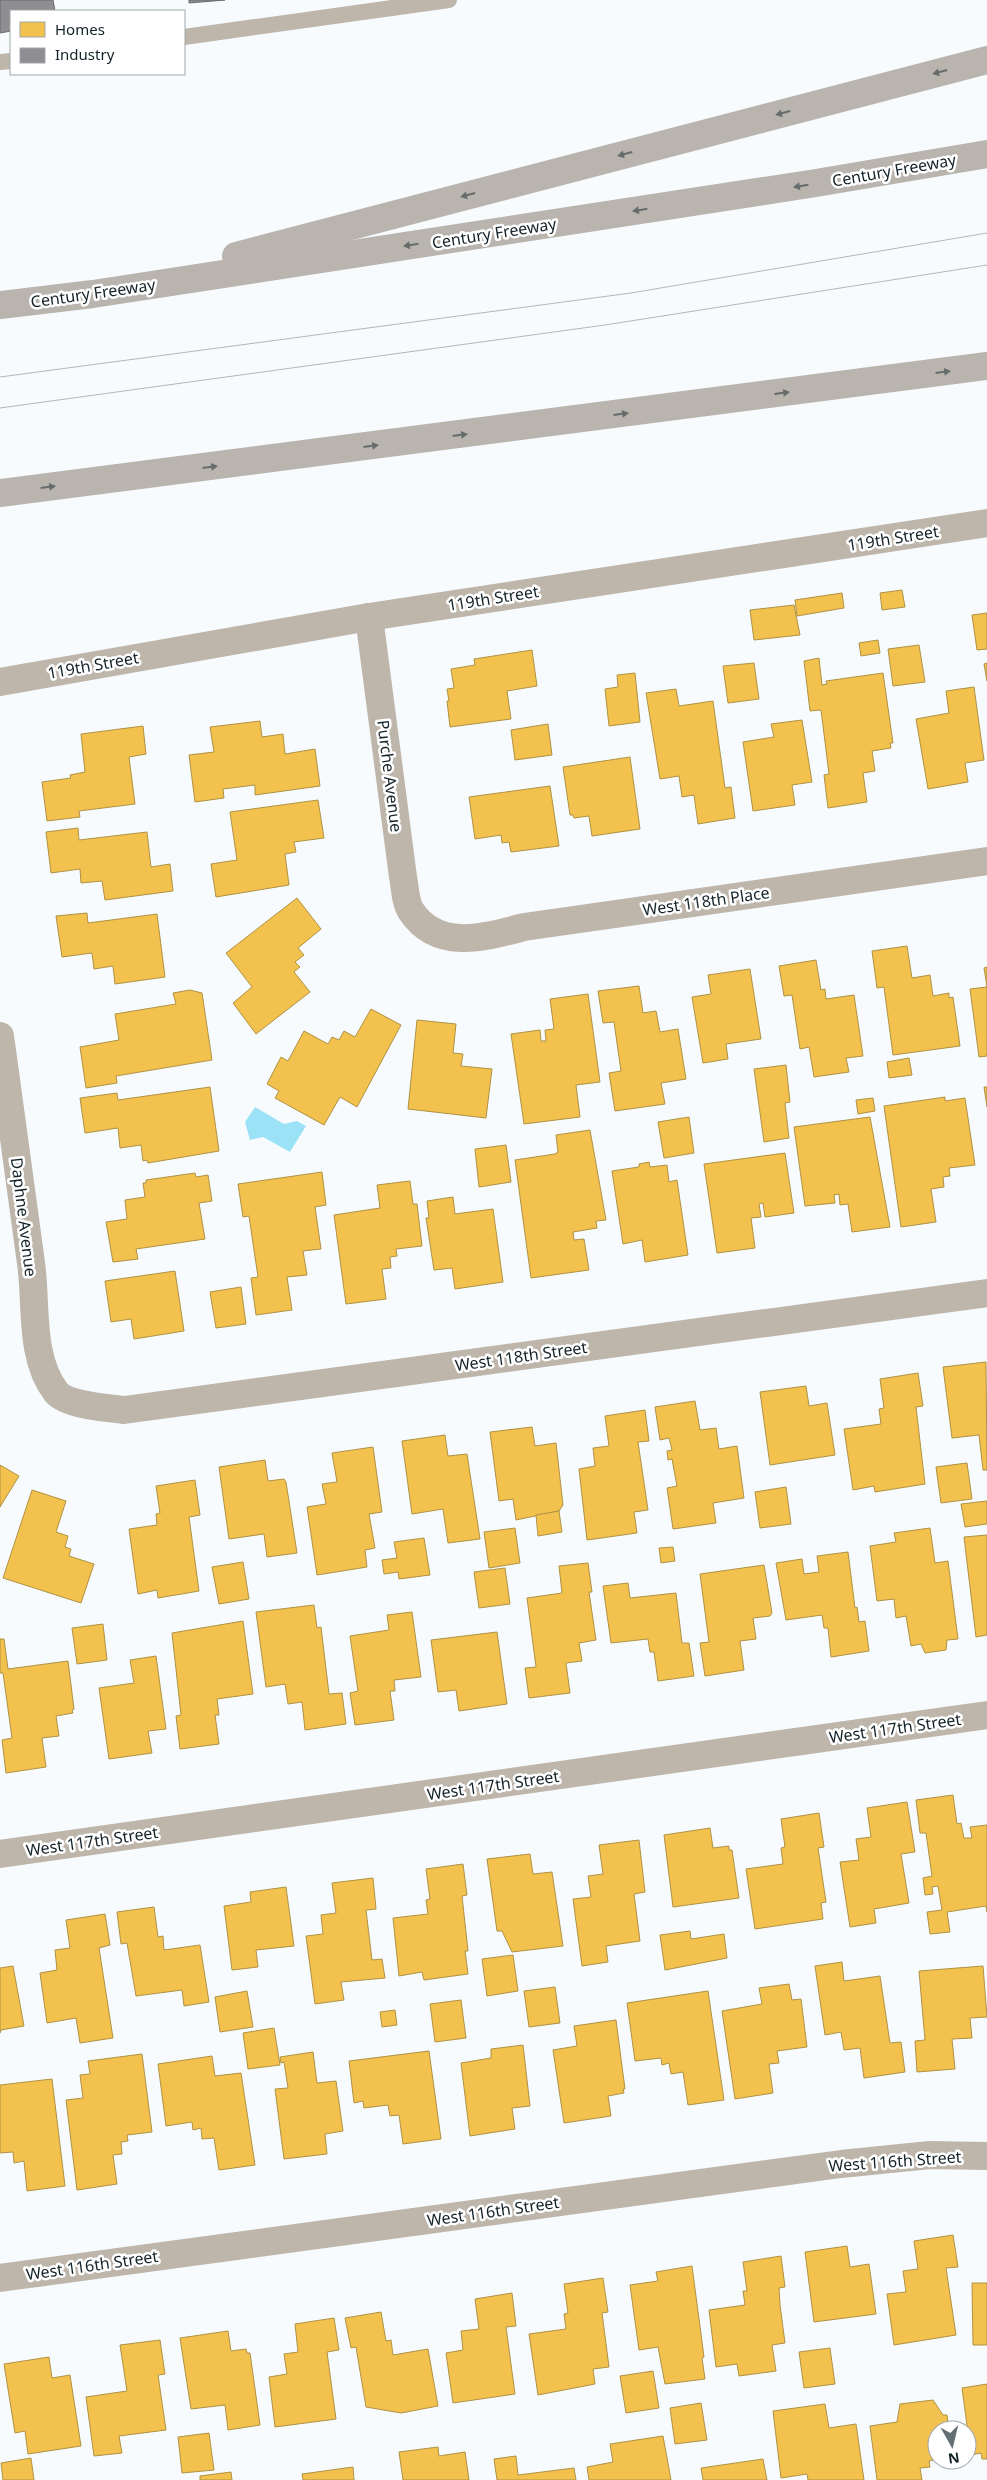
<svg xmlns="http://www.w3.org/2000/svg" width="987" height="2480" viewBox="0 0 987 2480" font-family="'Noto Sans',sans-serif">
<rect width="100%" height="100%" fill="#f7fbfd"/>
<path fill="#9ce2f7" d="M255,1107l29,17 13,-3 9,5 -16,26 -27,-15 -13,3 -5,-18z"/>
<g fill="#f2c14e" stroke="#af9243">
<path d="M902,590l3,17 -23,3 -2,-17z"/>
<path d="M842,593l2,15 -47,8 -2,-16z"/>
<path d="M794,605l6,30 -46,5 -4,-30z"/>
<path d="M987,613v36l-10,1 -5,-35z"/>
<path d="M878,640l2,13 -19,3 -2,-13z"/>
<path d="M919,645l6,37 -32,4 -5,-37z"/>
<path d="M532,650l5,36 -30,5 4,28 -61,8 -3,-26h2l-2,-12 7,-1 -3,-19 24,-4 -1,-6z"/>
<path d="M819,658l3,27 5,-1 -1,-3 57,-8 10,70h-3l1,5 -19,3 3,20 -12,2 4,29 -39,6 -4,-33 5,-1 -8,-64 -11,1 -6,-50z"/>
<path d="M754,663l5,36 -31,4 -5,-37z"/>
<path d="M987,663v18l-3,-17z"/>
<path d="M635,673l5,49 -31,4 -4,-37 13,-2 -1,-12z"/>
<path d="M974,687l10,73 -19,3 3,19 -40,7 -12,-70 33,-6 -3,-22z"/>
<path d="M676,689l3,17 34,-5 12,87 6,-1 4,31 -37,6 -4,-29 -12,2 -3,-21 -19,3 -14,-86z"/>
<path d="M802,720l10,62 -20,3 3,20 -42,6 -10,-69 31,-5 -3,-13z"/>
<path d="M260,721l2,16 21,-3 2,20 30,-5 5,37 -65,9v-10l-32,4 1,9 -29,4 -6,-47 25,-3 -4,-25z"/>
<path d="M548,724l4,31 -37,5 -4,-30z"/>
<path d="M143,726l3,28 -17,3 6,47 -56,7 1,6 -33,4 -5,-39 29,-4 -1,-3 15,-3 -4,-38z"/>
<path d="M630,757l10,72 -48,7 -3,-20 -15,2 -1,-3h-3l-7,-48z"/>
<path d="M550,786l9,60 -48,6 -2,-10 -7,1 -1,-8 -26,4 -6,-42z"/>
<path d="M318,800l6,38 -30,4 2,10 -11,2 4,31 -73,12 -5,-33 26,-4 -7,-48z"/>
<path d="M78,828l1,12 68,-8 4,35 19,-3 3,27 -68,9 -3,-19 -21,2 -1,-14 -29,4 -5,-41z"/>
<path d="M297,898l24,31 -23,19 6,7 -9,7 5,5 -6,5 16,20 -54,42 -23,-31 19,-16 -26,-34z"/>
<path d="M87,913l1,10 69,-9 8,63 -50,7 -2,-18 -19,3 -2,-16 -30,4 -6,-41z"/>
<path d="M907,946l5,32 18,-3 3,21 16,-3v5l4,-1 7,49 -67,9 -9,-68 -7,1 -5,-37z"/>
<path d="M816,960l5,30 4,-1 1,10 28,-4 9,61 -17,2 3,14 -35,5 -5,-30 -9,2 -8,-54 -8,1 -5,-30z"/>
<path d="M987,967v89l-8,1 -9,-68 17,-2 -3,-19z"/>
<path d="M750,969l11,70 -35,5 2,15 -25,4 -11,-66 19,-3 -3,-19z"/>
<path d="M639,986l4,27 13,-2 4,21 18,-3 8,50 -25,4 4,21 -50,7 -6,-38 12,-2 -7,-49 -11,1 -5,-32z"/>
<path d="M190,990l12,3 10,67 -96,16 1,7 -31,5 -6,-41 39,-7 -4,-26 61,-10 -3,-11z"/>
<path d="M588,994l12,88 -24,3 4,32 -56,7 -13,-90 29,-4 1,11h5l-1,-11 9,-1 -4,-30z"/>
<path d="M371,1009l30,16 -44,82 -17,-10 -16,28 -49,-27 4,-7 -12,-7 14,-27 7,4 16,-30 24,13 4,-7 7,3 5,-9 11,6z"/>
<path d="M417,1020l39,4 -3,29 10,1 -2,12 31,3 -6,49 -78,-9z"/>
<path d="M909,1058l3,17 -23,3 -2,-16z"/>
<path d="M786,1065l4,37 -5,1 4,35 -25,4 -10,-73z"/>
<path d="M210,1087l9,64 -71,12 -1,-3 -4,1 -2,-16 -21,3 -2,-20 -33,5 -5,-35 37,-5 1,7z"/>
<path d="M984,1087h3v20z"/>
<path d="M945,1097v4l20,-3 10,67 -26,3 1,8 -7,1 1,10 -13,2 5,33 -35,5 -17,-121z"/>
<path d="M873,1098l2,13 -17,3 -2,-14z"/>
<path d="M689,1117l5,36 -30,5 -6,-36z"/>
<path d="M870,1117l20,110 -38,5 -4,-28 -8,1 -1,-11 -5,1 1,8 -30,3 -11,-79z"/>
<path d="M590,1130l16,90 -10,1 1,7 -24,4 1,8 10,-1 5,31 -58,8 -16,-118 40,-6 3,-2 -2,-17z"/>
<path d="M506,1145l5,37 -32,5 -4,-38z"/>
<path d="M785,1153l9,60 -29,4 -2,-14 -4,1 2,13 -10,1 4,30 -38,5 -13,-89z"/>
<path d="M649,1162l1,5 17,-2 2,17 8,-2 11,75 -43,7 -3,-22 -19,4 -11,-73 27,-4v-3z"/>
<path d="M322,1172l4,33 -11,2 6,42 -18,2 4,24 -20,2 5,33 -36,5 -5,-37 7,-1 -9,-61 -6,1 -5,-33z"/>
<path d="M195,1173l1,4 12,-2 4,26 -13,2 6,36 -69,10 2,10 -25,3 -7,-40 21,-3 -2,-19 20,-3 -2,-14h3v-3z"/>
<path d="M410,1181l3,23h4l5,42 -26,3 1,7 -7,1 1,11 -9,1 4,30 -40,5 -12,-89 46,-7 -3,-23z"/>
<path d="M453,1197l2,17 38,-5 10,73 -48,7 -3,-21 -18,2 -8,-52h3l-2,-17z"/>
<path d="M175,1271l9,60 -50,8 -3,-20 -20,3 -6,-41z"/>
<path d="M241,1287l5,37 -30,4 -6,-36z"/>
<path d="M986,1362l1,108h-4l-4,-35 -27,3 -9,-71z"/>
<path d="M918,1373l5,33 -7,1 9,77 -50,8 -1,-6 -21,4 -9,-61 37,-5 -2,-15 5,-1 -4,-29z"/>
<path d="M806,1386l3,20 18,-3 8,52 -65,10 -10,-73z"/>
<path d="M695,1401l5,29 16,-2 3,21 18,-3 7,52 -31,5 3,20 -43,6 -6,-41 10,-2 -5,-27 -4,1 -1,-9 5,-1 -3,-12 -9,2 -5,-33z"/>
<path d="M645,1410l4,31 -11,1 10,68 -14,2 3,21 -50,7 -8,-71 16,-3 -2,-18 16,-2 -4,-30z"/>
<path d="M532,1427l3,19 21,-3 7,62 -4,6 -43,9 -3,-21 -14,2 -9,-69z"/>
<path d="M445,1435l3,21 19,-2 13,85 -32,4 -5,-34 -31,5 -10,-73z"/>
<path d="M373,1447l9,65 -13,2 6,34 -10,2 2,17 -50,8 -10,-68 19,-3 -4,-20 15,-2 -5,-29z"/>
<path d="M265,1460l3,21 16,-2 2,3 11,71 -30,4 -3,-23 -35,5 -10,-72z"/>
<path d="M967,1463l5,36 -31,4 -5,-36z"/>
<path d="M0,1465l19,11 -19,31z"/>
<path d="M195,1480l5,35 -11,2 10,74 -41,7 -1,-8 -19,4 -9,-65 28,-4 -1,-11 4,-1 -4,-27z"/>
<path d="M786,1487l5,37 -31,4 -5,-36z"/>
<path d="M32,1490l34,11 -10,31 12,4 -3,11 6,2 -2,7 25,8 -13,39 -78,-25z"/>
<path d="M987,1501v23l-22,3 -4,-23z"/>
<path d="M559,1511l3,21 -24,4 -2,-21z"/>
<path d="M515,1528l5,35 -31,5 -5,-36z"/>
<path d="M930,1528l5,35 13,-2 10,78 -11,1 -1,10 -21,3 -4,-9 -10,2 -5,-30 -10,2 -2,-19 -17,2 -7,-55 26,-4 -2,-9z"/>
<path d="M987,1535v100l-11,2 -12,-100z"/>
<path d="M424,1538l6,37 -31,4 -1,-7 -14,2 -2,-14 15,-2 -3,-16z"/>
<path d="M673,1547l2,14 -14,2 -2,-15z"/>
<path d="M848,1552l7,56 2,-1 2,15 6,-1 4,30 -38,6 -3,-29h-4l-2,-13 -36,5 -10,-57 26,-4 2,15 15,-2 -2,-16z"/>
<path d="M243,1562l6,37 -30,5 -7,-37z"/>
<path d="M588,1563l4,29h-3l7,48 -17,3 3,18 -16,2 4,30 -41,5 -4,-30 11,-1 -9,-69 35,-5 -3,-27z"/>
<path d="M764,1565l8,48 -2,3 -17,2 3,21 -16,2 4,29 -39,6 -5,-33 9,-1 -9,-68z"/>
<path d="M505,1568l5,36 -31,4 -5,-36z"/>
<path d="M628,1583l2,15 46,-5 6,50h7l5,33 -36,5 -4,-29h-4l-2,-13 -37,4 -8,-57z"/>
<path d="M314,1605l3,23 4,-1 8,67 13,-1 4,31 -41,6 -3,-28 -14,2 -3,-20 -19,3 -10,-75z"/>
<path d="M412,1612l9,65 -27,3 1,11h-5l4,29 -39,5 -5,-32 8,-2 -8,-55 39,-6 -2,-15z"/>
<path d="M243,1621l10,73 -36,5 2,16h-4l4,29 -39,5 -4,-33 5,-1 -9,-82z"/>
<path d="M103,1624l4,36 -30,4 -5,-36z"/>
<path d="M497,1632l10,72 -48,7 -3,-21 -18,2 -7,-52z"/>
<path d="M0,1639h4l4,30 60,-8 6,48 -2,1 1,3 -17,3 3,20 -17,2 4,29 -40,6 -4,-33 10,-2 -9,-65h-3z"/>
<path d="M156,1656l10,73 -18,2 4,22 -43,6 -10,-71 35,-5 -4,-23z"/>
<path d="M953,1795l4,29 4,-1 3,15h8l-2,-11 17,-2v87l-1,-6 -39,6 3,20 -20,2 -3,-22 15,-2 -4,-24 -6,1 1,7 -8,1 -2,-17 9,-2 -6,-43h-6l-4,-33z"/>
<path d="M907,1802l8,50 -14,2 8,49 -35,6 2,14 -26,4 -10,-65 19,-2 -3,-21 15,-2 -4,-29z"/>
<path d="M819,1813l5,34 -6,1 8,54 -5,1 2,16 -68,10 -9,-60 37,-5 -2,-16 4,-1 -4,-28z"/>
<path d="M710,1828l3,20 16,-2v4h3l7,48 -66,9 -9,-72z"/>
<path d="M639,1840l6,52 -11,2 6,47 -34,5 2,16 -26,4 -9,-67 18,-2 -3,-21 15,-2 -4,-29z"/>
<path d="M530,1854l3,20 19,-2 11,74 -51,6 -10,-21h-5l-10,-72z"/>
<path d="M463,1864l4,31 -5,1 6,55h-3l3,23 -44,6 -2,-8 -23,4 -6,-58 35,-4 -2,-14 4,-1 -4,-30z"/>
<path d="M373,1878l3,31 -10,1 6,50 10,-1 3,19 -44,4 3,18 -29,4 -9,-68 17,-2 -2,-19 15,-2 -4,-30z"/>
<path d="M286,1887l8,59 -38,4 2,17 -26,3 -8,-64 27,-4 -1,-10z"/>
<path d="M154,1907l4,30 5,-1 1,14 36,-5 9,57 -25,4 -2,-16 -46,6 -9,-53 -6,1 -4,-32z"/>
<path d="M105,1914l5,31 -11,3 14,90 -33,5 -4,-25 -29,5 -7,-50 17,-3 -2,-20 15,-2 -4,-28z"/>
<path d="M690,1931l1,8 33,-5 3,24 -62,12 -5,-35z"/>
<path d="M513,1955l5,36 -31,5 -5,-37z"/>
<path d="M842,1962l2,19 36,-5 10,67 11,-1 4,30 -41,6 -4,-30 -16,2 -3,-18 -16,3 -10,-69z"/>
<path d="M13,1966l11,60 -23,4 -1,3v-65z"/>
<path d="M983,1966l4,51 -17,1 2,20 -20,1 3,30 -38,3 -2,-31 10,-1 -6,-69z"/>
<path d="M789,1984l3,16 9,-1 6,48 -30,4 2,12 -10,1 4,29 -38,6 -13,-88 40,-7 -3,-16z"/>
<path d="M555,1987l5,36 -31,4 -5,-36z"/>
<path d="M247,1991l6,36 -33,5 -5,-35z"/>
<path d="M708,1991l16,109 -36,5 -5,-33 -12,2 -2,-11 -7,2 -1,-7 -26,3 -8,-58z"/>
<path d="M461,2000l5,38 -31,4 -5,-38z"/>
<path d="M395,2010l2,15 -15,2 -2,-15z"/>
<path d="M616,2020l9,69h-2l1,4 -16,3 3,20 -47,7 -11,-73 24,-4 -3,-20z"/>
<path d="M274,2028l6,37 -32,4 -5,-36z"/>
<path d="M523,2045l7,61 -18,2 3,21 -45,7 -9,-73 30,-5v-9z"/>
<path d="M429,2051l12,88 -38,5 -4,-29 -9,1 -2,-11 -24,3 -1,-7 -9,2 -5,-42z"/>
<path d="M313,2052l4,31 19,-2 7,50 -18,3 2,20 -43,5 -9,-70 13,-1 -4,-26 -3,1 -1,-6z"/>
<path d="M142,2054l10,78 -25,3 1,6 -7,1 1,12 -9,1 4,29 -40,6 -11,-90 17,-2 -3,-23 10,-1 -2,-13z"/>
<path d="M212,2056l3,20 26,-3 14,92 -36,5 -5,-32 -12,1 -1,-11 -8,2 -1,-8 -26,4 -8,-62z"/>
<path d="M52,2079l13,107 -38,5 -3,-30 -10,2 -1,-11 -13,1v-68z"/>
<path d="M953,2235l5,32 -12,1 10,67 -62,10 -7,-51 19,-2 -3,-21 15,-2 -4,-28z"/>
<path d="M847,2246l3,21 19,-3 7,50 -62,8 -9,-70z"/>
<path d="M781,2256l4,31 -6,1 1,17 5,38 -13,2 4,26 -37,5 -2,-12 -21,3 -7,-57 36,-5 -2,-14h4l-4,-29z"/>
<path d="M692,2266l12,91 -2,1 3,21 -40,5 -7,-37 -19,3 -9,-65 28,-4 -2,-9z"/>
<path d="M603,2278l5,34 -6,1 7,54 -16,2 2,15 -57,11 -9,-61 37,-5 -2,-15 4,-1 -4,-29z"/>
<path d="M972,2283h15v62h-14z"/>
<path d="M512,2293l4,33 -10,1 9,67 -62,9 -7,-50 17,-3 -2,-19 18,-2 -4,-30z"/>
<path d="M381,2312l5,29 5,-1 2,15 35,-6 10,57 -37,7 -35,-6 -10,-60 -5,1 -6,-30z"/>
<path d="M334,2318l5,32 -12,2 9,67 -61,8 -6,-50 18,-3 -3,-20 14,-2 -3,-28z"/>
<path d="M228,2331l3,20 15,-2 1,4h3l10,72 -32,5 -3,-25 -34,4 -11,-71z"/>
<path d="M160,2340l5,34 -7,1 8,55 -47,6 3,17 -28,3 -8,-59 41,-6 -7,-46z"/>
<path d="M830,2348l5,36 -31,4 -5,-36z"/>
<path d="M49,2357l3,21 18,-3 11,71 -53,8 -3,-23 -10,2 -11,-69z"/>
<path d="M653,2371l6,37 -33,5 -6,-37z"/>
<path d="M987,2384v75h-5l-1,-6 -10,2 -9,-67z"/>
<path d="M933,2400l10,15h4l2,15h-12v29l-8,2 1,6 -10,1 2,12h-45l-7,-54 27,-4 3,-18z"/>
<path d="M701,2403l6,37 -32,4 -5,-36z"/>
<path d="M825,2404l4,24 27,-4 8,56h-56l-1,-6 -26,4 -8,-67z"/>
<path d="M209,2433l5,37 -32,3 -4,-36z"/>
<path d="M663,2436l8,44h-82l-2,-13 26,-5 -3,-18z"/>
<path d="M438,2447l1,9 26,-4 4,28h-66l-4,-28z"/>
<path d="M516,2456l2,19 56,-7 2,12h-79l-3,-21z"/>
<path d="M31,2458l3,22h-31l-2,-17z"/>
<path d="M763,2459l4,21h-64l-2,-12z"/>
<path d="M353,2467l1,13h-51l-1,-6z"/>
<path d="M231,2472l1,8h-32v-4z"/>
</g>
<g fill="#8d8d92" stroke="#696d72">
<path d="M0,0h53l2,11h-44v20l-11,2z"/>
<path d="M189,0h36l-36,3z"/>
</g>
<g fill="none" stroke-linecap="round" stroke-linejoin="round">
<g stroke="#beb5ab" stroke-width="16">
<path d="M184,37l265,-37"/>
<path d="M0,62l11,-1"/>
</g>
<g stroke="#beb5ab" stroke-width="28">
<path d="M369,617l34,260c2,9 2,25 8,34 27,41 75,26 113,16l463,-66"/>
<path d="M0,682l369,-65 618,-94"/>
<path d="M0,1036c10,76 21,151 31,227 6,41 -2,94 25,129 10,13 52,16 68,18l863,-117"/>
<path d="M0,1854l987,-139"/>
<path d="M0,2278l841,-114 89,-9 57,1"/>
</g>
<g stroke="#b9b4ae" stroke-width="28">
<path d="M236,256l751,-196"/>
<path d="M0,305l93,-11 723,-111 171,-29"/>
<path d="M0,493l987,-127"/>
</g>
<g stroke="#b9b6b2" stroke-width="1">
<path d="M0,377l631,-84 356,-60"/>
<path d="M0,408l605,-83 382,-60"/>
</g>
</g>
<defs><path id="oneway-solid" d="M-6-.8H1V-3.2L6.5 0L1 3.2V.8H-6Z" transform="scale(1.25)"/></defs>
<g fill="#666c6b">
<use href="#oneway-solid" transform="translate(940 72) rotate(165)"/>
<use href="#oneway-solid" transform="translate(783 113) rotate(165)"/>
<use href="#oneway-solid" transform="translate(625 154) rotate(165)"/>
<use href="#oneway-solid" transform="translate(801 186) rotate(171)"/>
<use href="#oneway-solid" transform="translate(468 195) rotate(165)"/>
<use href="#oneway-solid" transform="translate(640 210) rotate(171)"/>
<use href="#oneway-solid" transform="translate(411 245) rotate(171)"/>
<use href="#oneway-solid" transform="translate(943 372) rotate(-7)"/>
<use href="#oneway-solid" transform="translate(782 393) rotate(-7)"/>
<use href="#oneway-solid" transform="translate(621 414) rotate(-7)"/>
<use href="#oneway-solid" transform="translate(460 435) rotate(-7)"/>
<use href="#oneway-solid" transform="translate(371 446) rotate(-7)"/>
<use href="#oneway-solid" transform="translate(210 467) rotate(-7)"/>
<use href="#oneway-solid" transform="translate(48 487) rotate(-7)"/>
</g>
<g text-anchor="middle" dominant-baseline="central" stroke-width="5" stroke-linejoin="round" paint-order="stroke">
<g font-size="16" fill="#142328" stroke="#fff">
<text transform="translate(894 170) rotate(-10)">Century Freeway</text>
<text transform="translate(494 233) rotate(-9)">Century Freeway</text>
<text transform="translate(93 293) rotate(-8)">Century Freeway</text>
<text transform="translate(893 538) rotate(-9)">119th Street</text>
<text transform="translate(493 598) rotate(-9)">119th Street</text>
<text transform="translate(93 665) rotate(-10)">119th Street</text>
<text transform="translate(390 776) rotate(83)">Purche Avenue</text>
<text transform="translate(706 901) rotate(-8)">West 118th Place</text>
<text transform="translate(24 1217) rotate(83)">Daphne Avenue</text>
<text transform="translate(521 1356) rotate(-8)">West 118th Street</text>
<text transform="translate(895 1728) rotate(-8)">West 117th Street</text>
<text transform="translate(493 1785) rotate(-8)">West 117th Street</text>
<text transform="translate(92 1841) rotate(-8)">West 117th Street</text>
<text transform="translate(895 2161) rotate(-4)">West 116th Street</text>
<text transform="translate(493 2211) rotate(-8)">West 116th Street</text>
<text transform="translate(92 2265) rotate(-8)">West 116th Street</text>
</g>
</g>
<rect x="10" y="10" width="175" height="65" fill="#ffffff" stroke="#a1a7a9"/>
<rect x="20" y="22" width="25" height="15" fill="#f2c14e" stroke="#a1a7a9"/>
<text x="55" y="35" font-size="15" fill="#142328">Homes</text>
<rect x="20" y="48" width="25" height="15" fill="#8d8d92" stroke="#a1a7a9"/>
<text x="55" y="60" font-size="15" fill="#142328">Industry</text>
<g transform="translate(952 2445) rotate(172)"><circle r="24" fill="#ffffff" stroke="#a1a7a9"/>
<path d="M0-4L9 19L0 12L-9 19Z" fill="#636f73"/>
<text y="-8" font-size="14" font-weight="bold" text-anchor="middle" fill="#142328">N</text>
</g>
</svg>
